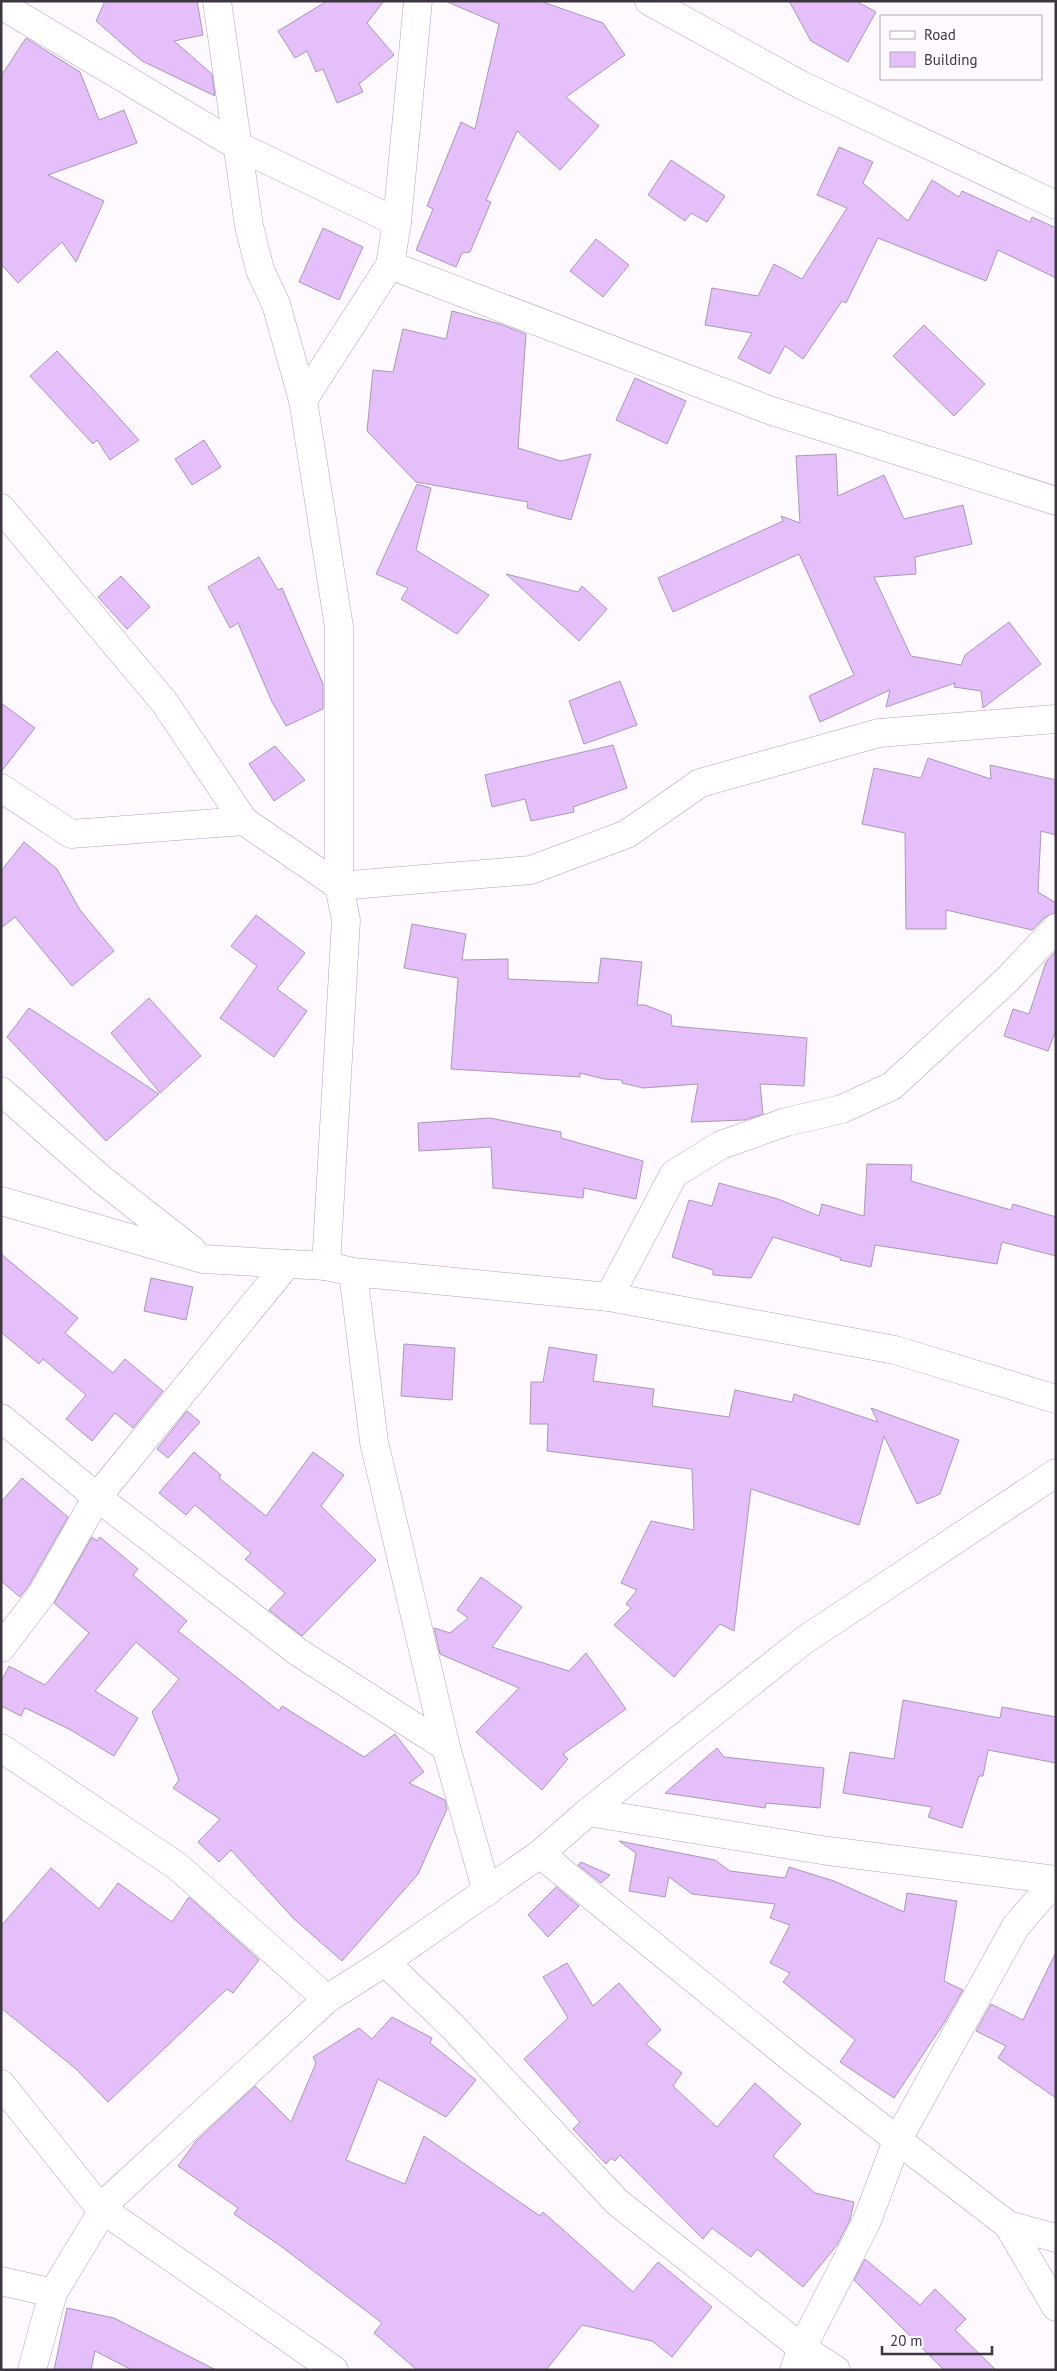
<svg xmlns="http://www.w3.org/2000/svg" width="1057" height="2371" viewBox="0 0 1057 2371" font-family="'PT Sans',sans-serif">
<rect width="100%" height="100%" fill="#fdf9ff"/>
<g fill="#e5bff9" stroke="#aa98b4">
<path d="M105,1h92l6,34 -29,6 38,33 3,22 -73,-35 -46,-40z"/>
<path d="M327,1h57l-17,22 27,32 -35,29 4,8 -26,11 -14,-34 -7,3 -9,-21 -12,7 -17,-27z"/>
<path d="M445,1h95l63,22 22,32 -59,42 33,29 -39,44 -43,-39 -31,69 5,2 -21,50 -8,1 -6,14 -40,-17 17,-41 -6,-3 34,-84 14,7 24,-105z"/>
<path d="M789,1h67l20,11 -28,50 -37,-21z"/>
<path d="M26,38l54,34 19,48 25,-10 13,33 -89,32 56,26 -28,61 -14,-20 -44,41 -17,-19v-188z"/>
<path d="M839,147l34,15 -10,21 45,38 24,-41 27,17 3,-6 68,31 2,-5 24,11v50l-58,-28 -12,31 -108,-43 -32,65 -4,-2 -39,58 -18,-13 -15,28 -32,-16 14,-25 -47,-8 7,-37 46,8 16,-32 28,15 45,-71 -30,-13z"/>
<path d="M671,160l54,36 -18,26 -16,-9 -6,8 -37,-26z"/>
<path d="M323,228l40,19 -24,53 -40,-18z"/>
<path d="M596,239l33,26 -26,32 -33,-26z"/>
<path d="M452,311l48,13 26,10 -8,114 43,13 30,-7 -20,66 -44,-12 1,-6 -112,-20 -49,-51 6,-61 20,2 10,-43 43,10z"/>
<path d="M924,325l61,59 -31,32 -61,-60z"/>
<path d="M57,351l46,49 36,40 -29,20 -13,-20 -4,4 -63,-68z"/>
<path d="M635,378l51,23 -19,43 -51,-24z"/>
<path d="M204,440l17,27 -29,18 -17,-26z"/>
<path d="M836,454l2,42 46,-21 20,44 59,-14 9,39 -57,13 1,17 -42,3 37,79 50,9 4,-10 44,-33 32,42 -58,44 -2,-17 -27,-4 1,-4 -69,24 4,-17 -70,32 -11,-26 45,-21 -55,-121 -126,58 -15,-34 125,-57 -2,-5 19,7 -4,-67z"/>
<path d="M417,484l14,4 -15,62 73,45 -32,39 -56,-35 7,-11 -32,-14z"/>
<path d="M259,557l19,33 4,-2 41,96v25l-37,17 -14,-24 -34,-79 -8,5 -22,-41z"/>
<path d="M506,574l72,18 4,-6 25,23 -28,32z"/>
<path d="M121,576l29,31 -23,22 -29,-32z"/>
<path d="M620,681l17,44 -53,19 -15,-43z"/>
<path d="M1,703l34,25 -34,44z"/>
<path d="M613,745l14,43 -54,19 1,5 -43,9 -6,-22 -33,8 -7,-32z"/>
<path d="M275,746l30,34 -31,21 -25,-37z"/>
<path d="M928,758l63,21 -1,-14 66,15v55l-15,-4 -3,61 18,11v10l-11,4 -13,13 -86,-20v19h-40l-1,-96 -43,-9 12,-56 47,10z"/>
<path d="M24,842l33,27 23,41 34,41 -42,35 -57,-69 -14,11v-57z"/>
<path d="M256,915l49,38 -28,36 30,22 -33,46 -54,-39 37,-52 -26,-20z"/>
<path d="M412,924l54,10 -4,26 46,-1v20l90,4 3,-25 41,4 -5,43h8l26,10 1,11 135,12 -3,48 -44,-2 3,30 -18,6 -54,2 7,-38 -55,4 -21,-5v-3l-18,-1 -24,-6v4l-129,-8 7,-91 -54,-10z"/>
<path d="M1056,951v79l-8,21 -44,-15 9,-27 16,5 17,-52z"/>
<path d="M149,998l52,58 -41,37 -49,-60z"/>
<path d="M29,1008l130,86 -53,47 -99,-104z"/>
<path d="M490,1118l71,14v6l82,23 -7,38 -52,-11 -1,10 -90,-10 -2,-41 -72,4 -1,-28z"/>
<path d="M867,1164l45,1 -1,16 100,29 2,-6 43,13v39l-54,-14 -5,22 -122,-19 -4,22 -31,-7 1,-2 -68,-21 -22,41 -38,-3v-5l-41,-13 17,-57 23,6 7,-23 59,16 41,17 3,-12 42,12z"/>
<path d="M1,1254l77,64 -13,15 48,40 12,-14 38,32 -30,37 -18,-15 -23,28 -26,-22 20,-24 -43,-36 -4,5 -38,-32z"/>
<path d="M151,1278l42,9 -7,33 -42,-9z"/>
<path d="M404,1344l51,4 -3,52 -51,-4z"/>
<path d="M549,1347l48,8 -4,26 61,8 -2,17 77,11 6,-27 57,12 2,-8 84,28 -7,-14 88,32 -19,54 -23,10 -33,-68 -25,89 -108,-36 -17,142 -14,-7 -46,53 -60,-52 17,-17 -5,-4 11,-14 -16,-7 30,-62 43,9 -2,-61 -145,-18 1,-27h-18l1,-42h12z"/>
<path d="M187,1411l13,11 -32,36 -11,-9z"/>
<path d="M194,1452l27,23 -2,3 47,38 47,-64 31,23 -23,31 55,54 -74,76 -33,-26 16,-17 -40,-34 6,-6 -56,-48 -9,10 -27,-22z"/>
<path d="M22,1478l46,39 -39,68 -9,12 -19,-16v-79z"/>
<path d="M92,1537l5,4 3,-4 38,32 -5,6 54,46 -9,10 101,80 3,-5 82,51 31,-23 29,38 -15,11 36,17 2,9 -29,65 -76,87 -49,-43 -62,-68 -12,12 -21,-20 22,-23 -47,-31 6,-8 -27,-68 27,-33 -43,-37 -41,49 43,27 -24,38 -45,-27 -44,-21 -4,8 -20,-10v-24l8,-16 36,19 44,-52 -35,-30z"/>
<path d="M481,1577l41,30 -30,40 77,24 17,-18 40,56 -63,45 5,5 -26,31 -66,-58 43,-44 -79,-34 -6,-26 16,5 18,-15 -11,-8z"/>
<path d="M903,1700l97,18 2,-11 54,10v46l-68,-13 -5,26h-4l-17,52 -34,-11 4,-10 -89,-14 7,-41 44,7z"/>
<path d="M717,1748l7,9 100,11 -4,40 -54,-5 -1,5 -100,-15z"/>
<path d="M619,1841l96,19 15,11 55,7 4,-11 45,14 70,31 3,-19 50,8 -13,80 19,9 -19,33 -50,75 -54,-36 15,-22 -72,-58 7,-9 -20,-10 20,-38 -20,-7 5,-14 -83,-10 -23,-17 -4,20 -36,-6 7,-38z"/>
<path d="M581,1862l29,13 -9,8 -23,-18z"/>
<path d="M51,1868l48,41 19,-26 54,39 17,-25 70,63 -26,33 -6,-4 -119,113 -32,-33 -75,-61v-82z"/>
<path d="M556,1887l23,19 -31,31 -20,-22z"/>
<path d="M1056,1952v146l-58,-40 8,-12 -30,-15 15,-27 32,16z"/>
<path d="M567,1963l26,43 26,-23 42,47 -15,14 36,29 -9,13 44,41 38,-44 46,41 -28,32 42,37 39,9 -4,18 -13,25 -34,42 -46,-38 -6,8 -39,-29 -9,11 -83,-84 -5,6 -4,-3 -5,6 -33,-35 7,-7 -56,-63 44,-41 -25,-41z"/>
<path d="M392,2017l40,21 -2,5 46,37 -30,37 -68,-38 -32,81 59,24 19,-48 116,80 3,-4 90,80 25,-30 54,45 -40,50 -20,-16 -70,-16 -36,45h-129l-43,-37 8,-10 -100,-76 -48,-33 4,-6 -60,-42 18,-25 59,-55 36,36 25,-59 -3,-6 46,-29 13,11z"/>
<path d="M865,2259l55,46 15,-16 31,30 -11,11 41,40h-52l-90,-90z"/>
<path d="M67,2308l47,10 102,52h-84l-37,-19 -4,19h-37z"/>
</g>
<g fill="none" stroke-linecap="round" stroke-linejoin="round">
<g stroke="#b4a2be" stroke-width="29">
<g id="minor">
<path d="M217,1l32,225 11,44 16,34 27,96"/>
<path d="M649,1l152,84 255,120"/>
<path d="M8,9l228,136 161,77"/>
<path d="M390,265l379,145 287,91"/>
<path d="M1,508l164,195 79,118 95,65 192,-16 96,-36 73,-51 179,-50 177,-14"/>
<path d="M1,788l70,46 173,-13"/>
<path d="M1,1091l99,87 92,72"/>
<path d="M1,1201l202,58 123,7 27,6 256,25 286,53 161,49"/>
<path d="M326,1266l20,-346 -7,-34v-259l-36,-227 87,-135 7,-43 21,-221"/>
<path d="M353,1272l21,170 72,305 41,145"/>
<path d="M609,1297l65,-123 47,-29 65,-23 56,-13 50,-23 116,-107 48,-51"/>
<path d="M1,1418l96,79 201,155 148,95"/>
<path d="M1,1648l41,-54 55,-97 190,-233"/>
<path d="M1,1748l176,118 150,133"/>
<path d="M588,1812l240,39 228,29"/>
<path d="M540,1854l255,207 213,164 48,82"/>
<path d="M385,1962l67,64 165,176 185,146 34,22"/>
<path d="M1,2084l99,124"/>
<path d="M103,2210l231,160"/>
<path d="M1008,2225l48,13"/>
<path d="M1,2281l52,12"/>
<path d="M32,2370l21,-77 50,-83 -3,-2 227,-209 58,-37 155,-108 48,-42 215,-171 253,-168"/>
<path d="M794,2370l8,-22 64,-125 31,-82 119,-215 40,-46"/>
</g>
</g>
<use href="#minor" stroke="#fff" stroke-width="28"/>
</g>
<rect width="1057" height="2371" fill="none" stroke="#3d3641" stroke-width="5"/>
<rect x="880" y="15" width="162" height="65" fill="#fdf9ff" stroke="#b0abb3"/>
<rect x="890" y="31" width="25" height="8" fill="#ffffff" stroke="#b0abb3"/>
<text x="924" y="40" font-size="15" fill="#3d3641">Road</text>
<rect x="890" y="52" width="25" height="15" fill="#e5bff9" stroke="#b0abb3"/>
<text x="924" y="65" font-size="15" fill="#3d3641">Building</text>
<path d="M882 2346v8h110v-8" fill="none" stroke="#3d3641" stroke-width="2.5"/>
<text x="890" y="2346" font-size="15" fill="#3d3641" stroke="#fdf9ff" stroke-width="4" paint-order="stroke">20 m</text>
</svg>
